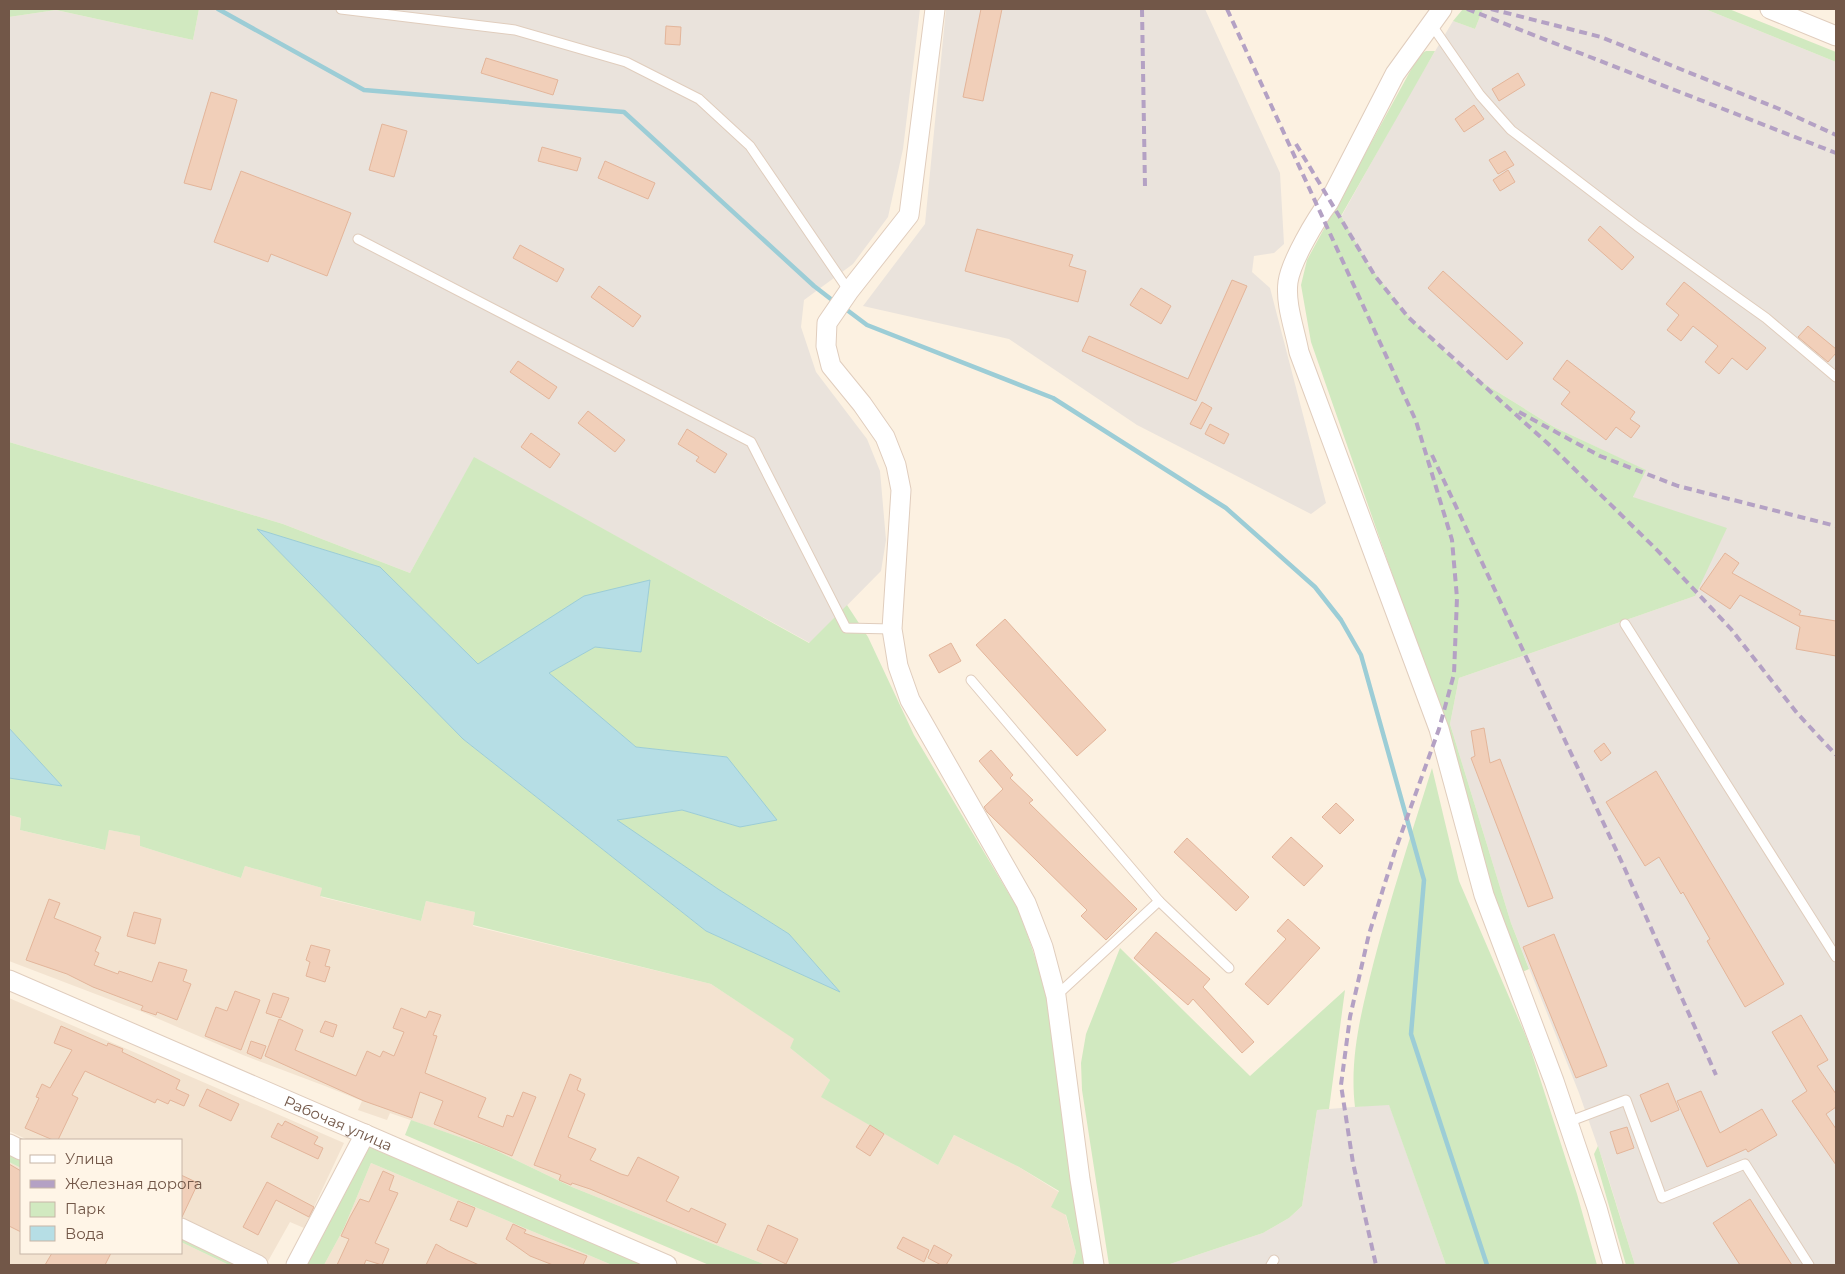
<svg xmlns="http://www.w3.org/2000/svg" width="1845" height="1274" viewBox="0 0 1845 1274" font-family="Montserrat,sans-serif">
<rect width="100%" height="100%" fill="#fcf1e1"/>
<g fill="#f3e3d0">
<path d="M9,815l12,3 -1,12 84,20 5,-20 32,6 -1,10 101,32 4,-12 77,22 -1,9 100,24 5,-20 49,11 -2,14 238,58 84,55 -5,9 40,32 -8,17 116,68 16,-30 65,32 40,25 17,60 -4,13h-306l-194,-78 -81,-39 -101,-35 -3,7 -29,-10 4,-9 -37,-15 -82,-31 -103,-44 -131,-50z"/>
<path d="M9,998l335,145 -40,85 -14,-6 -23,41 -86,-46v-77h-153l-19,-9z"/>
<path d="M9,1162l12,6v85h160v-11l48,23h-220z"/>
<path d="M371,1163l241,102h-288l20,-37z"/>
</g>
<g fill="#eae3dc">
<path d="M199,9h721l-17,140 -15,68 -35,47 -49,36 -3,27 15,45 51,67 13,32 6,69 -5,31 -71,72 -336,-185 -64,115 -127,-49 -274,-82v-425l47,-7 137,30z"/>
<path d="M946,9h259l75,164 4,71 -10,9 -20,3 -2,16 18,16 56,215 -15,11 -174,-89 -128,-86 -146,-33 62,-82z"/>
<path d="M1483,9h222l131,53v1203h-201l-31,-101 -25,-71 -68,-170 -61,-199 9,-46 236,-82 -62,-100 12,-26 -91,-43 -87,-54 -61,-59 -39,-51 -26,-46 68,-122 44,-74 22,8z"/>
<path d="M1389,1104l57,161h-279l96,-32 26,-15 13,-12 15,-96z"/>
</g>
<g fill="#d1e9c0" fill-rule="evenodd">
<path d="M9,9h190l-6,31 -137,-30 -47,7z"/>
<path d="M1463,9h20l-8,20 -22,-8z"/>
<path d="M1705,9h24l107,43v10z"/>
<path d="M1426,51h9l-94,165 26,47 39,51 61,59 87,54 92,43 -13,27 94,31 -32,68 -236,82 -9,46 61,199 18,46 -9,4 -33,-82 -69,-243 -107,-306 -10,-57 6,-25 112,-205z"/>
<path d="M9,442l274,82 127,49 64,-116 335,186 38,-38 21,32 46,98 104,174 12,33 22,67 37,256h-17l4,-13 -10,-37 -15,-8 8,-16 -40,-24 -65,-32 -16,30 -117,-68 9,-17 -40,-32 4,-9 -83,-55 -238,-59 2,-13 -49,-11 -5,20 -101,-25 2,-8 -77,-22 -4,12 -101,-32v-10l-31,-6 -4,20 -85,-20 1,-12 -12,-3v-37l52,7 -52,-57zM258,530l122,37 98,97 172,-84 -9,72 -46,-5 -46,26 87,74 91,10 13,70 -58,-17 -66,10 102,69 71,45 50,57 -133,-60 -243,-192z"/>
<path d="M1432,768l27,113 69,160 49,153 20,71h-151l-57,-160 -34,2c-6,-50 7,-98 19,-146 17,-65 38,-129 58,-193z"/>
<path d="M1120,948l130,128 95,-86 -16,119 -12,1 -15,96 -13,12 -26,15 -96,32h-58l-27,-175 -1,-27 5,-29z"/>
<path d="M411,1120l80,28 81,39 194,78h-57l-304,-130z"/>
<path d="M369,1145l279,120h-36l-241,-102 -27,65 -20,37h-20z"/>
<path d="M1598,1146l37,119h-9l-32,-111z"/>
<path d="M9,1151l12,7v10l-12,-6z"/>
<path d="M181,1236l60,29h-12l-48,-23z"/>
</g>
<g fill="#b6dee5" stroke="#9ccdd6">
<path d="M257,529l123,38 98,97 106,-68 66,-16 -9,72 -46,-5 -46,26 87,74 91,10 50,63 -37,7 -58,-17 -65,10 101,69 71,45 51,58 -134,-61 -243,-192z"/>
<path d="M9,728l53,58 -53,-8z"/>
</g>
<g fill="none" stroke-linecap="round" stroke-linejoin="round">
<g stroke="#9ccdd6" stroke-width="4.5">
<path d="M218,9l146,81 260,22 190,174 22,17"/>
<path d="M843,307l24,18 186,73 173,110 89,79 26,33 20,35 63,225 -13,154 76,231"/>
</g>
</g>
<g fill="#f1cfb9" stroke="#e3b59a">
<path d="M981,9h21l-19,92 -20,-4z"/>
<path d="M666,26l15,1 -1,18 -15,-1z"/>
<path d="M486,58l72,22 -5,15 -72,-22z"/>
<path d="M1518,73l7,12 -26,16 -7,-12z"/>
<path d="M211,92l26,8 -26,90 -27,-7z"/>
<path d="M1474,105l10,14 -20,13 -9,-13z"/>
<path d="M382,124l25,7 -13,46 -25,-7z"/>
<path d="M542,147l39,11 -4,13 -39,-10z"/>
<path d="M1505,151l9,14 -16,9 -9,-14z"/>
<path d="M605,161l50,22 -7,16 -50,-21z"/>
<path d="M1508,170l7,12 -15,9 -7,-11z"/>
<path d="M241,171l110,42 -24,63 -56,-22 -3,8 -54,-20z"/>
<path d="M1600,226l34,31 -12,13 -34,-30z"/>
<path d="M977,229l96,26 -4,11 17,5 -8,31 -113,-31z"/>
<path d="M520,245l44,24 -7,13 -44,-24z"/>
<path d="M1443,271l80,72 -16,17 -79,-72z"/>
<path d="M1232,280l15,6 -51,115 -114,-50 7,-15 99,43z"/>
<path d="M1684,282l82,66 -19,22 -15,-12 -13,16 -14,-12 13,-16 -25,-20 -12,15 -14,-11 12,-15 -13,-11z"/>
<path d="M599,286l42,30 -8,11 -42,-30z"/>
<path d="M1141,288l30,18 -10,18 -31,-19z"/>
<path d="M1808,326l28,23v4l-8,9 -30,-25z"/>
<path d="M1567,360l68,52 -5,7 10,7 -9,12 -15,-11 -10,13 -45,-36 9,-12 -17,-13z"/>
<path d="M518,361l39,26 -8,12 -39,-27z"/>
<path d="M1202,402l10,6 -11,21 -11,-5z"/>
<path d="M588,411l37,29 -10,12 -37,-29z"/>
<path d="M1210,424l19,10 -5,10 -19,-10z"/>
<path d="M687,429l40,25 -12,19 -19,-12 3,-4 -21,-13z"/>
<path d="M531,433l29,21 -10,14 -29,-21z"/>
<path d="M1725,553l14,10 -7,10 69,38 -2,4 37,6v35l-40,-7 4,-22 -60,-32 -10,14 -30,-20z"/>
<path d="M1005,619l101,111 -29,26 -101,-111z"/>
<path d="M951,643l10,18 -22,12 -10,-18z"/>
<path d="M1484,728l6,35 10,-4 53,139 -25,9 -57,-149 4,-2 -4,-25z"/>
<path d="M1604,743l7,10 -10,8 -7,-10z"/>
<path d="M991,750l22,25 -3,3 23,22 -4,3 108,106 -31,31 -25,-24 6,-6 -100,-98 -3,-5 19,-18 -24,-28z"/>
<path d="M1656,771l128,213 -39,23 -38,-66 3,-2 -27,-47 -2,2 -22,-37 -14,9 -39,-64z"/>
<path d="M1336,803l18,17 -14,14 -18,-17z"/>
<path d="M1291,837l32,29 -19,20 -32,-29z"/>
<path d="M1187,838l62,59 -13,14 -62,-59z"/>
<path d="M49,899l11,4 -6,15 47,19 -6,14 4,2 -5,12 24,9 1,-3 33,11 7,-20 28,8 -4,11 8,3 -14,36 -20,-8 -1,3 -15,-5 2,-4 -50,-19 -26,-13 -41,-14z"/>
<path d="M134,912l27,7 -6,25 -28,-8z"/>
<path d="M1288,919l32,29 -52,57 -23,-21 41,-45 -9,-8z"/>
<path d="M1156,932l54,47 -7,8 51,55 -12,11 -49,-54 -5,6 -54,-47z"/>
<path d="M1554,934l53,132 -31,12 -53,-131z"/>
<path d="M311,945l19,5 -5,16 5,1 -5,15 -19,-6 4,-14 -4,-2z"/>
<path d="M235,991l25,9 -19,50 -36,-14 11,-29 11,4z"/>
<path d="M273,993l16,5 -8,20 -15,-5z"/>
<path d="M401,1008l25,10 3,-7 12,4 -8,20 4,1 -12,37 61,25 -8,19 25,10 4,-12 6,2 10,-25 13,5 -24,59 -78,-32 9,-23 -23,-9 -8,26 -48,-17 -99,-45 14,-37 24,11 -8,20 61,26 11,-25 13,6 3,-6 11,5 10,-24 -11,-4z"/>
<path d="M1801,1015l27,45 -11,6 19,28v13l-10,7 10,15v36l-44,-64 15,-10 -35,-59z"/>
<path d="M325,1021l12,4 -4,12 -13,-5z"/>
<path d="M61,1026l46,20 1,-3 15,6 -1,3 58,28 -4,9 13,6 -5,11 -14,-6 -2,4 -11,-5 -2,4 -70,-32 -13,24 6,3 -20,42h-5l-28,-12 14,-30 -3,-1 6,-13 8,4 22,-38 -18,-7z"/>
<path d="M251,1041l15,5 -5,13 -14,-6z"/>
<path d="M570,1074l11,5 -4,11 8,4 -17,43 28,12 -6,11 31,14 7,2 10,-19 41,20 -13,24 23,11 2,-4 35,16 -9,19 -127,-54 -18,-6 -1,2 -12,-5 2,-5 -27,-10z"/>
<path d="M1668,1083l11,27 -28,12 -11,-27z"/>
<path d="M207,1089l32,15 -8,17 -32,-15z"/>
<path d="M1701,1091l19,42 42,-24 15,26 -29,17 -2,-3 -39,18 -30,-66z"/>
<path d="M285,1121l33,16 -4,7 9,4 -5,11 -47,-22 7,-14 4,3z"/>
<path d="M870,1125l14,9 -14,22 -14,-9z"/>
<path d="M1627,1127l7,21 -17,6 -7,-22z"/>
<path d="M9,1164l12,7v61l-12,-6z"/>
<path d="M383,1171l11,5 -5,14 9,3 -23,50 14,6 -7,16 -16,-5 -2,5h-27l12,-26 -8,-3 9,-19 10,-18 9,3z"/>
<path d="M181,1175l17,8 -16,34h-1z"/>
<path d="M267,1182l47,25 -5,10 -33,-17 -18,35 -15,-8z"/>
<path d="M1750,1199l42,66h-52l-27,-42z"/>
<path d="M458,1201l17,7 -8,19 -17,-7z"/>
<path d="M513,1224l13,6 -2,3 63,23 -4,9h-30l-23,-9 -24,-17z"/>
<path d="M768,1225l30,14 -12,25 -29,-14z"/>
<path d="M903,1237l26,13 -5,12 -27,-14z"/>
<path d="M436,1244l12,7 31,14h-53z"/>
<path d="M934,1245l18,10 -6,10h-5l-13,-7z"/>
<path d="M52,1253h59l-6,12h-60z"/>
</g>
<g fill="none" stroke-linecap="round" stroke-linejoin="round">
<g stroke="#e0cdbd" stroke-width="11">
<g id="lane">
<path d="M341,9l174,21 111,32 73,37 51,47 99,145"/>
<path d="M1431,24l49,71 31,35 126,96 129,92 70,59"/>
<path d="M358,239l393,203 95,186 46,1"/>
<path d="M1625,624l211,333"/>
<path d="M971,680l188,221 -103,95"/>
<path d="M1159,901l70,67"/>
<path d="M1568,1122l58,-22 36,98 83,-34 64,101"/>
<path d="M1271,1265l3,-5"/>
</g>
</g>
<g stroke="#e0cdbd" stroke-width="21">
<g id="street">
<path d="M935,9l-26,206 -60,76 -22,32 -1,23 5,20 31,38 23,33 11,28 5,25 -9,139 6,37 12,34 116,203 17,44 13,49 24,183 14,86"/>
<path d="M1442,9l-47,65 -66,128c-13,17 -38,59 -41,80 -3,22 7,48 11,70l140,377 45,166 70,186 43,127 16,57"/>
<path d="M1770,9l66,27"/>
<path id="s1" d="M9,980l658,285"/>
<path d="M9,1144l12,6"/>
<path d="M181,1228l77,37"/>
<path d="M296,1265l69,-131"/>
</g>
</g>
<use href="#lane" stroke="#fff" stroke-width="9"/>
<use href="#street" stroke="#fff" stroke-width="19"/>
<g stroke="#b4a1c4" stroke-width="4" stroke-dasharray="8 5" stroke-linecap="butt">
<path d="M1142,9l3,178"/>
<path d="M1227,9l189,412 36,119 5,58 -3,76 -15,55 -44,122 -26,83 -19,83 -9,68 12,78 23,102"/>
<path d="M1467,9l369,144"/>
<path d="M1491,9l110,28 176,71 59,27"/>
<path d="M1296,144l79,132 33,41 147,133 101,99 75,80 66,84 39,42"/>
<path d="M1519,412l81,44 78,30 158,40"/>
<path d="M1432,455l192,412 92,208"/>
</g>
</g>
<g text-anchor="middle" dominant-baseline="central" stroke-width="4.5" stroke-linejoin="round" paint-order="stroke">
<g font-size="15" fill="#725748" stroke="#fff5e7">
<text stroke="none"><textPath href="#s1" startOffset="359">Рабочая улица</textPath></text>
</g>
</g>
<rect width="1845" height="1274" fill="none" stroke="#725748" stroke-width="20"/>
<rect x="20" y="1139" width="162" height="115" fill="#fff5e7" stroke="#c7b6a7"/>
<rect x="30" y="1155" width="25" height="8" fill="#ffffff" stroke="#c7b6a7"/>
<text x="65" y="1164" font-size="15" fill="#725748">Улица</text>
<rect x="30" y="1180" width="25" height="8" fill="#b4a1c4" stroke="#c7b6a7"/>
<text x="65" y="1189" font-size="15" fill="#725748">Железная дорога</text>
<rect x="30" y="1202" width="25" height="15" fill="#d1e9c0" stroke="#c7b6a7"/>
<text x="65" y="1214" font-size="15" fill="#725748">Парк</text>
<rect x="30" y="1226" width="25" height="15" fill="#b6dee5" stroke="#c7b6a7"/>
<text x="65" y="1239" font-size="15" fill="#725748">Вода</text>
</svg>
